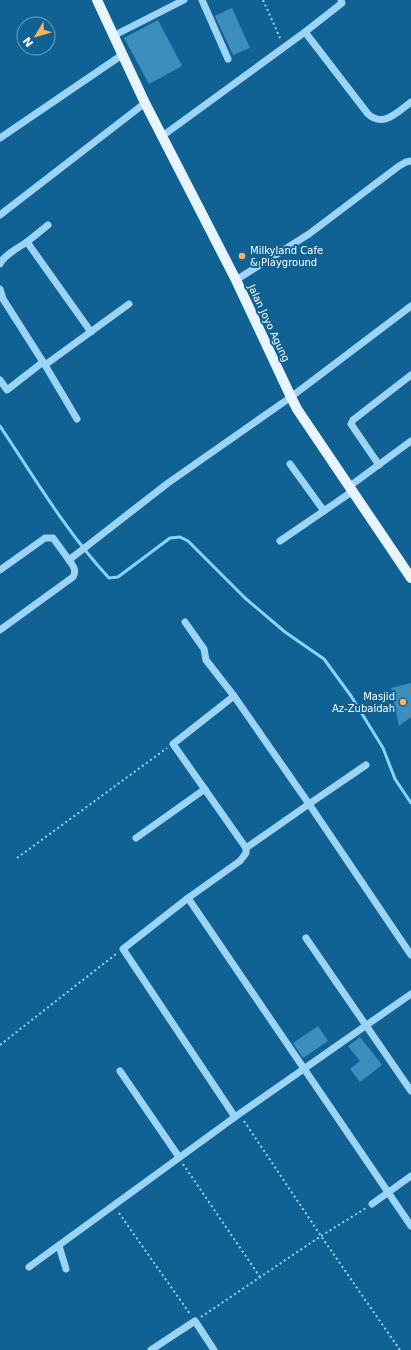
<svg xmlns="http://www.w3.org/2000/svg" width="411" height="1350" viewBox="0 0 411 1350" font-family="'DejaVu Sans',sans-serif">
<rect width="100%" height="100%" fill="#0f6293"/>
<g fill="none" stroke-linecap="round" stroke-linejoin="round">
<path stroke="#8dd3f7" stroke-width="3" d="M0,426c34,51 67,107 109,152l9,-1 52,-39 10,-1 8,4 57,57 40,34 39,27 27,37 32,52 12,31 16,24"/>
</g>
<g fill="#3d8ebd">
<path d="M232,8l18,40 -17,7 -18,-39z"/>
<path d="M158,20l24,46 -33,18 -25,-46z"/>
<path d="M411,683v34l-12,9 -8,-38z"/>
<path d="M318,1026l10,15 -25,17 -10,-15z"/>
<path d="M360,1037l22,28 -22,17 -10,-13 10,-8 -12,-15z"/>
</g>
<g fill="none" stroke-linecap="round" stroke-linejoin="round">
<g stroke="#9bd4f4" stroke-width="2" stroke-dasharray="2 3" stroke-linecap="butt">
<path d="M263,0l17,38"/>
<path d="M17,858l150,-110"/>
<path d="M0,1045l116,-91"/>
<path d="M244,1121l77,115 79,114"/>
<path d="M183,1164l77,113"/>
<path d="M119,1213l71,101"/>
<path d="M201,1317l120,-81 45,-28"/>
</g>
<g stroke="#9bd4f4" stroke-width="7">
<path d="M202,0l26,59"/>
<path d="M305,32l63,82c15,14 30,-2 43,-12"/>
<path d="M113,36l71,-36"/>
<path d="M161,137l144,-105 37,-29 -1,-3"/>
<path d="M0,138l122,-83"/>
<path d="M0,215l145,-112"/>
<path d="M27,242l21,-17"/>
<path d="M0,264c3,-8 19,-17 27,-22l64,90"/>
<path d="M236,280l73,-46 90,-68 7,-4 5,-1"/>
<path d="M0,289l3,10 42,66 32,54"/>
<path d="M45,365l84,-61"/>
<path d="M0,380l7,10 36,-28"/>
<path d="M290,464l34,47"/>
<path d="M379,465l-28,-41 2,-4 58,-45"/>
<path d="M350,486l61,-45"/>
<path d="M280,541l73,-50"/>
<path d="M0,570l45,-32h8l16,22"/>
<path d="M185,622l19,27 2,11 28,36 75,108 102,151"/>
<path d="M0,630l73,-53c4,-7 0,-11 -4,-17l99,-77 123,-86 120,-91"/>
<path d="M234,696l-61,48 73,104v5l-6,8 -52,37 223,328"/>
<path d="M136,838l69,-49"/>
<path d="M246,848l63,-44 57,-39"/>
<path d="M188,898l-65,51 112,168"/>
<path d="M306,938l105,153"/>
<path d="M120,1071l59,86"/>
<path d="M372,1204l39,-28"/>
<path d="M59,1246l7,23"/>
<path d="M29,1267l206,-150 176,-123"/>
<path d="M151,1350l44,-29 19,29"/>
</g>
<path stroke="#e8f5ff" stroke-width="10" d="M97,0l48,103 91,177 55,117 6,12 114,169"/>
</g>
<g fill="#ffb15e" stroke="#0f6293" stroke-width="1.5">
<circle cx="242" cy="256" r="4"/>
<circle cx="403" cy="702" r="4"/>
</g>
<g text-anchor="middle" dominant-baseline="central" stroke-width="4" stroke-linejoin="round" paint-order="stroke">
<g font-size="10" fill="#fff" stroke="#0f6293" text-anchor="start">
<text x="250" y="250">Milkyland Cafe<tspan x="250" dy="12">&amp; Playground</tspan></text>
<text x="395" y="696" text-anchor="end">Masjid<tspan x="395" dy="12">Az-Zubaidah</tspan></text>
</g>
<g font-size="10" fill="#fff" stroke="#0f6293">
<text transform="translate(269 323) rotate(65)">Jalan Joyo Agung</text>
</g>
</g>
<g transform="translate(36 36) rotate(232)"><circle r="19" fill="#0f6293" stroke="#6fa1be"/>
<path d="M0-3L7 15L0 10L-7 15Z" fill="#ffb15e"/>
<text y="-6" font-size="11" font-weight="bold" text-anchor="middle" fill="#ffffff">N</text>
</g>
</svg>
